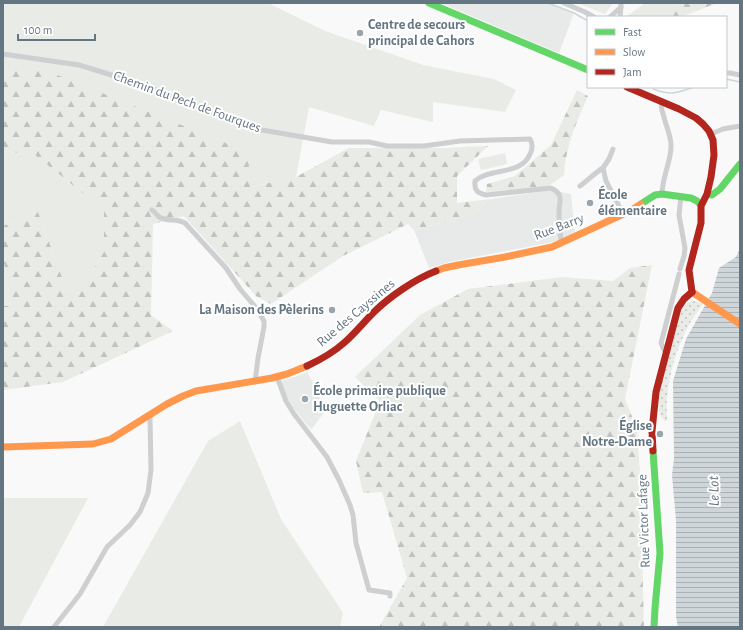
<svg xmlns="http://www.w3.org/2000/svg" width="743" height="630" viewBox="0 0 743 630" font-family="'Alegreya Sans',sans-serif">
<defs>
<pattern id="forest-firs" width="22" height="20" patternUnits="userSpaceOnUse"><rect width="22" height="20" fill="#e8ebe6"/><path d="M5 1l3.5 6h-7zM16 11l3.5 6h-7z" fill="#c0c3c0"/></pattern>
<pattern id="garden-dots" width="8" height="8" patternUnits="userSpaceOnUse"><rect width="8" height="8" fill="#e8ebe6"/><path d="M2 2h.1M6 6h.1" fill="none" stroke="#c0c3c0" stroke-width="1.8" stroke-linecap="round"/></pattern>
<pattern id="water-rules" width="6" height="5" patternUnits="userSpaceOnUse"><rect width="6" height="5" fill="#ced6d9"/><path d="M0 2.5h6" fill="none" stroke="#abb2b5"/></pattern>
</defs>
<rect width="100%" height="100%" fill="#f9f9f9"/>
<g fill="#e8e9e9">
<path d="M441,3h107l26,10 -15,40z"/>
<path d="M551,190l20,4 4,40 -22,8 -104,20 -20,6 -15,-38 58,-15 19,-16z"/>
<path d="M307,372l10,17 8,22 -13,18 -4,-3 -16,-20 -12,-22 1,-3 17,-5z"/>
</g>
<g fill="#e8ebe6">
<path d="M3,3h265l57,28 98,34 71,14 22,11 -11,22 -72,-10v20l-52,-12 -7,16 -65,-19 -13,70 -46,10 -205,-117h-42z"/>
<path d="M577,3h36l-8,11z"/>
<path d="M645,3h33l-19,14h-33z"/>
<path d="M3,151l32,4 69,55v42l-15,25 -22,14 -29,-79 -35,14z"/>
<path d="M505,153l2,11 -26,6 -3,-11z"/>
<path d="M3,256l8,50h-8z"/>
<path d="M240,421l41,98 62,94 -3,14h-237l105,-186z"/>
<path d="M3,498h85l-69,129h-16z"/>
</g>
<g fill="url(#forest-firs)">
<path d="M678,3h39l-36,14h-22z"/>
<path d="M3,70h42l203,82 2,35 46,-10 53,-29h94l45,-2 -31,30v27l34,-4 -19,16 -58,15 -6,-6 -65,32 -72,48 -15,-8 -72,-80 -31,8 -2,91 22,16 -110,51 -60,8v-84h8l-8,-50v-30l35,-14 29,79 22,-14 15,-25v-42l-69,-55 -32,-4z"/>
<path d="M577,90l11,6c-12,27 -22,49 -24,79l-17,12 -61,5 1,-8 28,-8 36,-31z"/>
<path d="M652,265l-27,134 12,30 3,46 4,152h-265l28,-49 -25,-86 -19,1 -7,-32 24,-60 -25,-24 65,-62 48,-26 94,-12 51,4 17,-13z"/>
</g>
<path fill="url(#garden-dots)" d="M692,301h3l8,3c-5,7 -10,13 -14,21 -12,21 -20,49 -22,74 -1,7 0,14 0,22h-2l-4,-4 -2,-7v-18l23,-83c3,-4 5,-6 10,-8z"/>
<path fill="url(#water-rules)" d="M740,248v379h-62l-2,-10v-97l-4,-45 2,-17 -1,-77 13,-42 26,-46 7,-25 17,-11z"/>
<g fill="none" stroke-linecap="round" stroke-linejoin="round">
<g stroke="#ced6d9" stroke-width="1.5">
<path d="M548,3l26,10 14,8"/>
<path d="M726,79l14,3"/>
<path d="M653,89c19,7 22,4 41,-2"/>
</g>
<g stroke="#cecfd0" stroke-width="5">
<path d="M564,3l21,9 9,5"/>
<path d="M610,17l11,-10"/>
<path d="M620,17l1,-10v-4"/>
<path d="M3,54l76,11 65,20 55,23 57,21 76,13h37l18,4h37l36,-5 70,-2c3,5 3,9 0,15 -9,22 -39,13 -55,27 -1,9 2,12 11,14l65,-7c4,2 8,4 9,9 1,4 -1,9 -1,13 0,10 0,23 3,33"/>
<path d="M726,73h4l10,2"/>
<path d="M661,102c0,5 1,10 3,15 2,10 8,20 7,31 -1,16 -9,30 -9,46"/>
<path d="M711,134l12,-5 17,-3"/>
<path d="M613,149l-4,10 -6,9 3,13 17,33"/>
<path d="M580,186c7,-5 16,-14 23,-18"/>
<path d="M152,210c3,2 5,5 7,7 9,5 17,1 26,6l41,45 14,21 17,20 7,12v6l-6,31 -3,24"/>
<path d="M680,269l4,-13 1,-8 -6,-33 2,-19"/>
<path d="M667,352l-3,-2 -3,-7 18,-69"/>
<path d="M277,377l9,24 8,13 33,43 12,23 11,25 3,10 3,28 13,47 21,3v3"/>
<path d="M54,627l26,-33 27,-47 23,-22 10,-13 8,-19 3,-23 -1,-52 -2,-3"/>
</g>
<g stroke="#63d668" stroke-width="7">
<path d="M429,3l159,67"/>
<path d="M708,194l4,1 8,-6 20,-25"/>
<path d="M641,204l14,-9 7,-1 29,4 6,3 4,4"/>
<path d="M653,451l7,102 -5,55 -1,19"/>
</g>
<g stroke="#ff974d" stroke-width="7">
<path d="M436,271l8,-3 14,-3 47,-8 47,-10 78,-36 11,-7"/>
<path d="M692,292l48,32"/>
<path d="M3,447l90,-3 18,-5 56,-35 16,-8 13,-5 76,-13 15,-4 20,-8"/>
</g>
<g stroke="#b3261e" stroke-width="7">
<path d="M627,87l52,22 17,9 7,6 6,7 4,9 1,15 -3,22 -4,17 -6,12v17l-12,47 3,22"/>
<path d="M307,366c13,-6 27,-14 38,-24 10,-9 19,-20 28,-29 16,-16 42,-34 63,-42"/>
<path d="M653,451l-1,-20 4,-39 22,-84 6,-9 8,-7"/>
</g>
</g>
<g fill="#99a4ac" stroke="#fff" stroke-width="1.5">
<circle cx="360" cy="33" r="4"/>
<circle cx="590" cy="203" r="4"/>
<circle cx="332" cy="310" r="4"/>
<circle cx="305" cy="399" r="4"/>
<circle cx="660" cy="434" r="4"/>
</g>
<g text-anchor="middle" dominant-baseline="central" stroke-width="4" stroke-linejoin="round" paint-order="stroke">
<g font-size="14" font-weight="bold" fill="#657683" stroke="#fff" text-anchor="start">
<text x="368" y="25">Centre de secours<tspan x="368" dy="16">principal de Cahors</tspan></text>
<text x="598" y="195">École<tspan x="598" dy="16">élémentaire</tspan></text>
<text x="324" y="310" text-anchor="end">La Maison des Pèlerins</text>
<text x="313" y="391">École primaire publique<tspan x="313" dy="16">Huguette Orliac</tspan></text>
<text x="652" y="426" text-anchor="end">Église<tspan x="652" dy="16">Notre-Dame</tspan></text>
</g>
<g font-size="14" fill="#657683" stroke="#fff">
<text transform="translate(187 102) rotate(20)">Chemin du Pech de Fourques</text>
<text transform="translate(559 227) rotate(-21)">Rue Barry</text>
<text transform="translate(356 313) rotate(-40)">Rue des Cayssines</text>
<text transform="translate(644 521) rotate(-92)">Rue Victor Lafage</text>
</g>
<g font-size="15" font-style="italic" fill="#60757c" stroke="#fff">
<text transform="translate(714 491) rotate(-91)">Le Lot</text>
</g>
</g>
<rect width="743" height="630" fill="none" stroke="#657683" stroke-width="8"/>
<rect x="587" y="16" width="140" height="72" fill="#ffffff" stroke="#c1c8cd"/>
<rect x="595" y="29" width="20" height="6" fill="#63d668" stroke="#c1c8cd"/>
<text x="623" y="36" font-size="12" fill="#657683">Fast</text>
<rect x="595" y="49" width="20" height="6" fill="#ff974d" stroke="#c1c8cd"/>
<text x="623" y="56" font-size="12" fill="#657683">Slow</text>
<rect x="595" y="69" width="20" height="6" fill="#b3261e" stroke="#c1c8cd"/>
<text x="623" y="76" font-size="12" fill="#657683">Jam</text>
<path d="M18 34v6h77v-6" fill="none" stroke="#657683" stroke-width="2"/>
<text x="24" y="34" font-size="12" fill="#657683" stroke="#ffffff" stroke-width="3" paint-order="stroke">100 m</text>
</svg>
